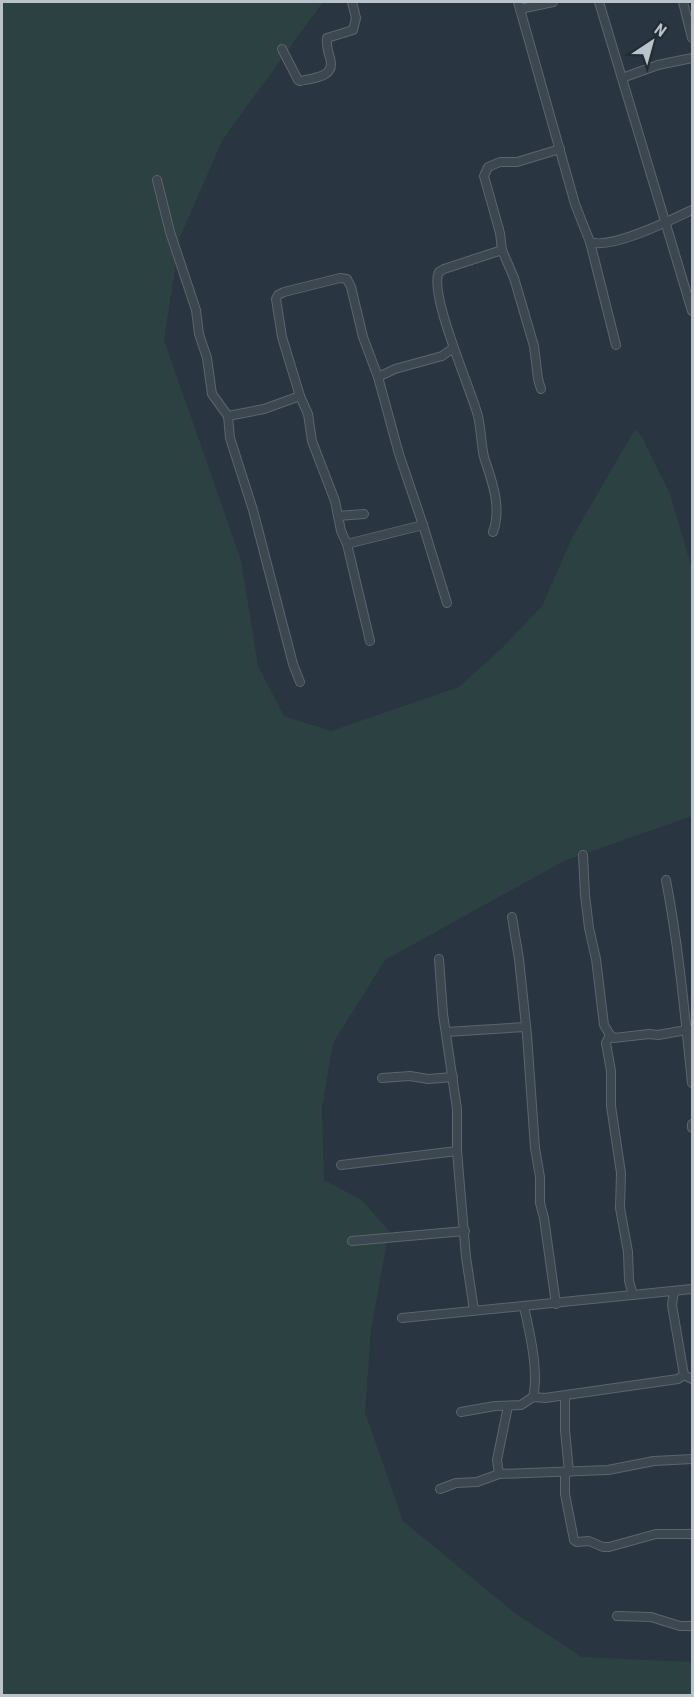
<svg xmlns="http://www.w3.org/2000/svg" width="694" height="1697" viewBox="0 0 694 1697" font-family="'Roboto Condensed',sans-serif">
<rect width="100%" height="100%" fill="#293540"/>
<path fill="#2c4242" d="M2,2h321l-100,137 -43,98 -16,103 77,220 17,106 26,50 47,15 128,-44 44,-40 39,-41 30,-68 63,-109 7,8 28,57 22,75v247l-128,45 -179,99 -52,83 -11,65 2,72 38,20 27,31 -18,99 -6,82 38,109 113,93 66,43 110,5v33l-690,1z"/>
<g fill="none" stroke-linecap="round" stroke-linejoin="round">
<g stroke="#5b656d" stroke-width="10">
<g id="minor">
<path d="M518,2l57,202 15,38 26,103"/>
<path d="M599,2l93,309"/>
<path d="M683,2l9,36"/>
<path d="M520,9l33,-7"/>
<path d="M282,49l16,31 2,1c14,-3 36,-4 30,-23 -2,-7 -4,-12 -3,-20l26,-8 3,-12 -4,-16"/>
<path d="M622,78l36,-13 34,-7"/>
<path d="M157,180l13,52 26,78 3,24 8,24 5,36 16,22"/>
<path d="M590,242c21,8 81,-22 102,-32"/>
<path d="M378,377l17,-8 47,-13 10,-7"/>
<path d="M541,389l-3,-10 -4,-33 -20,-68 -12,-28 -2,-17 -16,-57 4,-9 12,-5h17l43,-13"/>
<path d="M300,396l8,18 4,27 23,60 6,30 6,13 23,97"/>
<path d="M338,516l26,-2"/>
<path d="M423,525l24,78"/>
<path d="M493,532c9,-25 -1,-51 -9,-75 -3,-14 -3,-28 -6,-41 -7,-27 -50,-123 -39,-144l5,-3 58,-19"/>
<path d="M300,682l-7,-18 -40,-154 -23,-72 -2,-22 36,-7 36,-13 -18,-59 -6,-38 2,-4 6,-3 56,-14 7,1 4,8 12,50 15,40 21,77 24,71 -76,19"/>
<path d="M583,855l2,40 4,33 7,31 8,66 6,10"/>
<path d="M666,880c13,68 19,136 26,203"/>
<path d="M512,917l7,42 8,76 8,113 5,29v26l4,15 12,86"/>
<path d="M439,959l4,55 14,95v42l9,106 8,53"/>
<path d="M446,1032l79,-5"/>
<path d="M382,1078l28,-2 18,3 25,-2"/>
<path d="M692,1124v4"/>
<path d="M341,1165l116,-14"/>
<path d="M352,1241l113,-10"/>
<path d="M674,1291l-2,14 12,70"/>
<path d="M633,1295l-4,-14 -1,-29 -8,-44 1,-35 -10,-67v-35l-5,-28 4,-8 4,3 35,-4 9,1 34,-6"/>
<path d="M402,1318l290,-29"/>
<path d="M684,1375l8,4"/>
<path d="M565,1396v34l4,42"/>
<path d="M533,1397l12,1 133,-19 6,-4"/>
<path d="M461,1412l34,-6 26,-1 12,-8c6,-25 -3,-64 -9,-90"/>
<path d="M565,1472v22l9,46 3,2 12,-1 14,6h6l47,-13h36"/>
<path d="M499,1474l-2,-14 11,-54"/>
<path d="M440,1489l16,-6 21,-1 22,-8 109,-4 46,-9 38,-2"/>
<path d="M617,1616l34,1 29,9h12"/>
</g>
</g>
<use href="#minor" stroke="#3d4750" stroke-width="8"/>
</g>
<rect width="694" height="1697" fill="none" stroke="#bac2ca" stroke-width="6"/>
<g transform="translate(652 42) rotate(36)" stroke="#222c35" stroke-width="4.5" paint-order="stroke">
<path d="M0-4.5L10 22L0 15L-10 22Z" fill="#bac2ca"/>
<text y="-9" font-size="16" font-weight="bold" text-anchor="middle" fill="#bac2ca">N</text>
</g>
</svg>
